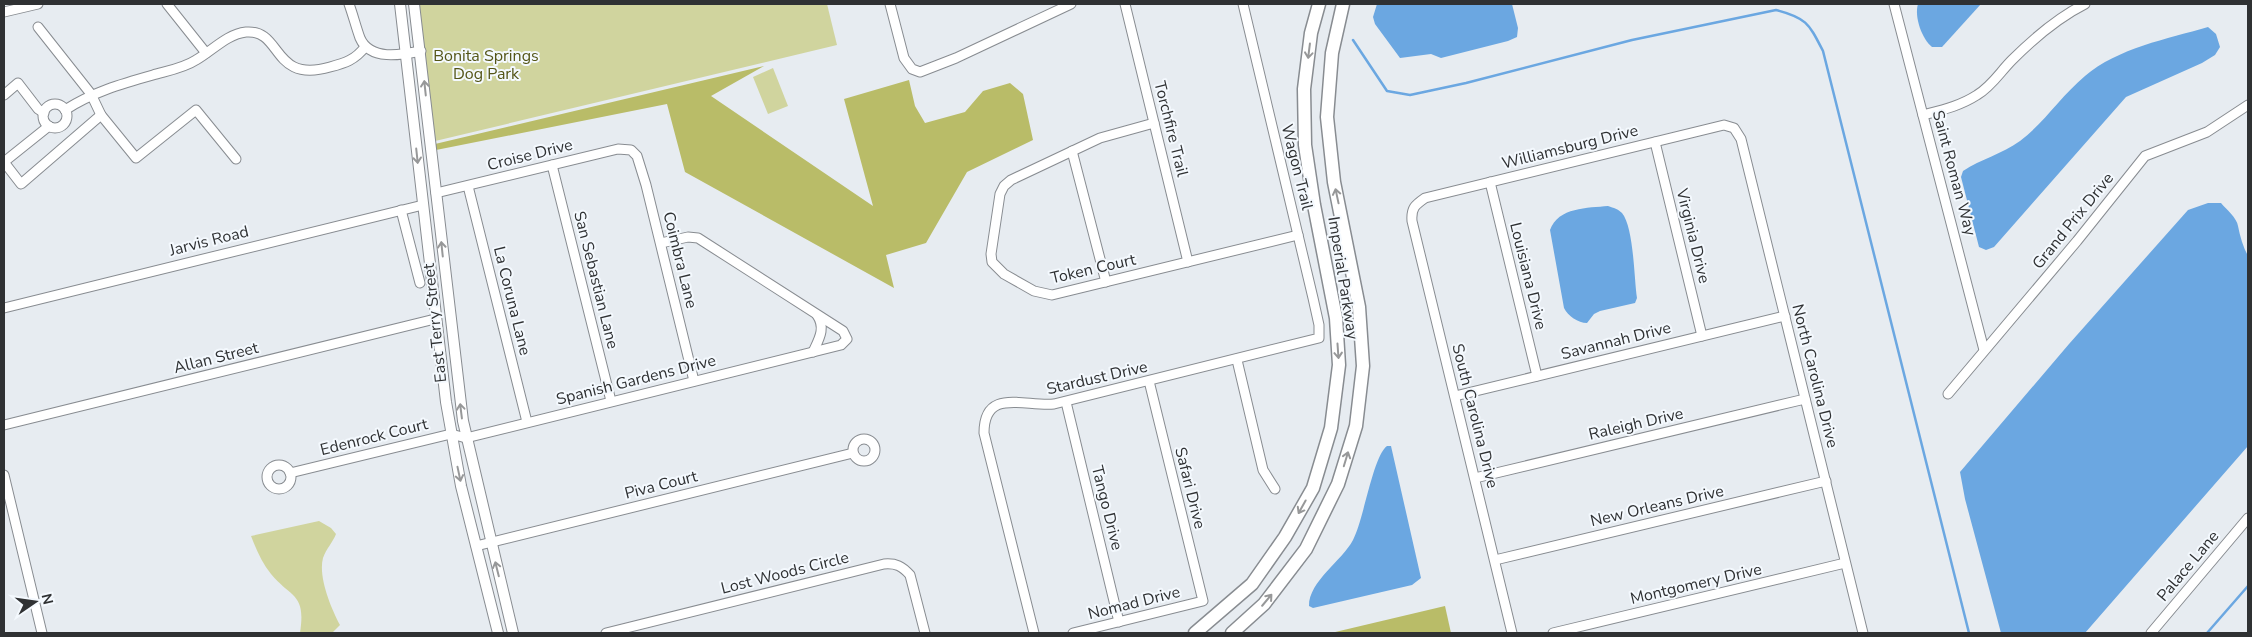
<svg xmlns="http://www.w3.org/2000/svg" width="2252" height="637" viewBox="0 0 2252 637" font-family="'Nunito Sans',sans-serif">
<rect width="100%" height="100%" fill="#e7ecf1"/>
<g fill="#d0d49e">
<path d="M414,4h413l10,41 -406,97z"/>
<path d="M773,68l15,38 -20,8 -15,-37z"/>
<path d="M319,521l12,7 5,6c-3,8 -10,15 -13,24 -5,19 8,50 17,67l-8,8h-32c6,-40 -8,-34 -29,-59 -9,-11 -15,-25 -20,-38z"/>
</g>
<g fill="#b9bc68">
<path d="M764,66l-53,30 162,110 -29,-107 65,-19 6,26 10,17 40,-11 18,-21 27,-8 13,11 10,46 -66,32 -41,71 -40,12 8,33 -209,-116 -18,-68 -231,46 -1,-6z"/>
<path d="M1445,606l6,27h-120z"/>
</g>
<g fill="#6ba7e1">
<path d="M1377,4h135l6,24 -1,9 -9,4 -67,17 -10,-4 -31,4 -25,-34 -2,-7z"/>
<path d="M1918,4h63l-39,43h-10c-10,-8 -18,-30 -14,-43z"/>
<path d="M2208,27l8,7 4,13 -5,8 -13,8 -76,34 -132,150 -8,3 -7,-3 -18,-70 2,-6c18,-12 39,-17 57,-30 24,-18 41,-45 65,-65 33,-28 82,-37 123,-49z"/>
<path d="M2208,203h13c5,6 16,15 17,23 2,10 5,21 10,30v190l-163,187h-84l-36,-134 -5,-27 109,-128 119,-134z"/>
<path d="M1608,206c6,2 10,3 14,7 12,15 12,66 15,85l-2,5 -35,8 -6,3 -7,9c-9,0 -19,-7 -23,-15l-14,-78c8,-23 38,-22 58,-24z"/>
<path d="M1387,446h4l30,132 -9,7 -99,23 -4,-2c0,-25 33,-45 44,-66 11,-21 20,-84 34,-94z"/>
</g>
<g fill="none" stroke-linecap="round" stroke-linejoin="round">
<g stroke="#6ba7e1" stroke-width="2.5">
<path d="M1353,40l34,51 23,4 56,-12 166,-43 144,-30c31,8 33,14 47,41l146,582"/>
<path d="M2207,633l41,-47"/>
</g>
<g stroke="#888c91" stroke-width="11">
<g id="minor">
<path d="M167,4l39,49"/>
<path d="M349,4c4,11 7,23 11,34 10,23 41,17 61,13"/>
<path d="M890,4l14,54 8,11 8,3 36,-14 115,-54"/>
<path d="M1125,4l63,258"/>
<path d="M1894,4l90,346"/>
<path d="M4,12l34,-8"/>
<path d="M38,27l53,67 10,21 35,43 60,-48 40,49"/>
<path d="M4,95l14,-12 20,26 6,4"/>
<circle cx="55" cy="116" r="12"/>
<path d="M65,110c28,-18 56,-26 88,-35 14,-4 31,-7 43,-15 16,-9 31,-26 50,-28 37,-3 25,52 84,35 15,-4 25,-7 35,-20"/>
<path d="M1923,115c19,-5 37,-9 54,-20 15,-9 23,-23 35,-35 22,-22 45,-42 73,-56"/>
<path d="M1154,123l-54,15 -89,42 -7,6 -4,8 -9,60 1,8 12,12 30,17 18,4 246,-60"/>
<path d="M49,126l-45,36 17,22 80,-69"/>
<path d="M1655,142l47,194"/>
<path d="M1072,151l34,131"/>
<path d="M552,165l59,236"/>
<path d="M1490,182l47,194"/>
<path d="M468,186l59,236"/>
<path d="M436,193l182,-44 13,1 6,6 9,29 48,196"/>
<path d="M401,210l19,73"/>
<path d="M4,308l419,-103"/>
<path d="M813,352c6,-13 13,-24 4,-37"/>
<path d="M1237,360l26,110 12,19"/>
<path d="M1948,394l129,-153 68,-85 62,-24 41,-27"/>
<path d="M1455,396l330,-80"/>
<path d="M1066,402l53,220"/>
<path d="M4,425l431,-106"/>
<circle cx="864" cy="450" r="11"/>
<circle cx="279" cy="477" r="12"/>
<path d="M290,473l161,-39 15,4 375,-93 6,-6 -4,-8 -145,-93 -10,-1 -27,6"/>
<path d="M4,475l38,158"/>
<path d="M1475,478l330,-79"/>
<path d="M476,546l377,-93"/>
<path d="M1495,560l331,-79"/>
<path d="M606,633l278,-69c12,-1 18,2 26,11l15,58"/>
<path d="M1034,633l-50,-200c0,-46 41,-26 70,-29l265,-66v-13l-6,-27 -70,-294"/>
<path d="M1073,633l130,-32 -54,-220"/>
<path d="M1512,633l-100,-412c-1,-13 3,-16 13,-23l299,-73 10,3 7,11 122,494"/>
<path d="M1553,633l292,-70"/>
<path d="M2151,633l97,-115"/>
</g>
</g>
<g stroke="#888c91" stroke-width="12">
<g id="tertiary">
<path d="M400,4l46,398 15,84 37,147"/>
<path d="M414,4l49,417 50,212"/>
</g>
</g>
<g stroke="#888c91" stroke-width="15">
<g id="primary">
<path d="M1195,633l57,-49 33,-47 28,-49 18,-60 8,-63 -3,-47 -22,-113 -9,-60 -1,-56 7,-56 8,-29"/>
<path d="M1232,633l32,-29 42,-55 32,-65 18,-58 7,-60 -4,-59 -25,-125 -7,-65 5,-64 11,-49"/>
</g>
</g>
<use href="#minor" stroke="#fff" stroke-width="9"/>
<use href="#tertiary" stroke="#fff" stroke-width="10"/>
<use href="#primary" stroke="#fff" stroke-width="12"/>
</g>
<defs><path id="oneway-shaft" d="M-6 0H5M1.5-3L5.5 0L1.5 3" fill="none" stroke-width="1.6" stroke-linecap="round" stroke-linejoin="round" transform="scale(1.25)"/></defs>
<g stroke="#979899">
<use href="#oneway-shaft" transform="translate(1309 51) rotate(97)"/>
<use href="#oneway-shaft" transform="translate(425 88) rotate(-96)"/>
<use href="#oneway-shaft" transform="translate(417 156) rotate(84)"/>
<use href="#oneway-shaft" transform="translate(1337 196) rotate(-102)"/>
<use href="#oneway-shaft" transform="translate(442 249) rotate(-96)"/>
<use href="#oneway-shaft" transform="translate(1338 351) rotate(86)"/>
<use href="#oneway-shaft" transform="translate(461 411) rotate(-97)"/>
<use href="#oneway-shaft" transform="translate(1346 459) rotate(-73)"/>
<use href="#oneway-shaft" transform="translate(459 474) rotate(78)"/>
<use href="#oneway-shaft" transform="translate(1302 507) rotate(119)"/>
<use href="#oneway-shaft" transform="translate(497 569) rotate(-104)"/>
<use href="#oneway-shaft" transform="translate(1267 600) rotate(-50)"/>
</g>
<g text-anchor="middle" dominant-baseline="central" stroke-width="4" stroke-linejoin="round" paint-order="stroke">
<g font-size="16" fill="#545517" stroke="#f4f9fe">
<text x="486" y="56">Bonita Springs<tspan x="486" dy="18">Dog Park</tspan></text>
</g>
<g font-size="16" fill="#2f3133" stroke="#f4f9fe">
<text transform="translate(1171 129) rotate(76)">Torchfire Trail</text>
<text transform="translate(1570 147) rotate(-14)">Williamsburg Drive</text>
<text transform="translate(530 155) rotate(-14)">Croise Drive</text>
<text transform="translate(1297 167) rotate(76)">Wagon Trail</text>
<text transform="translate(1954 173) rotate(75)">Saint Roman Way</text>
<text transform="translate(2073 221) rotate(-51)">Grand Prix Drive</text>
<text transform="translate(1693 236) rotate(76)">Virginia Drive</text>
<text transform="translate(209 241) rotate(-14)">Jarvis Road</text>
<text transform="translate(680 260) rotate(76)">Coimbra Lane</text>
<text transform="translate(1093 269) rotate(-13)">Token Court</text>
<text transform="translate(1528 276) rotate(76)">Louisiana Drive</text>
<text transform="translate(1343 278) rotate(81)">Imperial Parkway</text>
<text transform="translate(596 280) rotate(76)">San Sebastian Lane</text>
<text transform="translate(512 301) rotate(76)">La Coruna Lane</text>
<text transform="translate(435 323) rotate(-96)">East Terry Street</text>
<text transform="translate(1616 341) rotate(-14)">Savannah Drive</text>
<text transform="translate(216 358) rotate(-14)">Allan Street</text>
<text transform="translate(1815 376) rotate(76)">North Carolina Drive</text>
<text transform="translate(1097 378) rotate(-13)">Stardust Drive</text>
<text transform="translate(636 380) rotate(-14)">Spanish Gardens Drive</text>
<text transform="translate(1475 416) rotate(76)">South Carolina Drive</text>
<text transform="translate(1636 424) rotate(-13)">Raleigh Drive</text>
<text transform="translate(374 437) rotate(-14)">Edenrock Court</text>
<text transform="translate(661 485) rotate(-14)">Piva Court</text>
<text transform="translate(1190 488) rotate(76)">Safari Drive</text>
<text transform="translate(1657 506) rotate(-13)">New Orleans Drive</text>
<text transform="translate(1107 508) rotate(76)">Tango Drive</text>
<text transform="translate(2188 566) rotate(-50)">Palace Lane</text>
<text transform="translate(785 573) rotate(-14)">Lost Woods Circle</text>
<text transform="translate(1696 584) rotate(-13)">Montgomery Drive</text>
<text transform="translate(1134 603) rotate(-14)">Nomad Drive</text>
</g>
</g>
<rect width="2252" height="637" fill="none" stroke="#2f3133" stroke-width="10"/>
<g transform="translate(35 602) rotate(77)" stroke="#f4f9fe" stroke-width="4" paint-order="stroke">
<path d="M0-4L9 19L0 12L-9 19Z" fill="#2f3133"/>
<text y="-8" font-size="14" font-weight="bold" text-anchor="middle" fill="#2f3133">N</text>
</g>
</svg>
